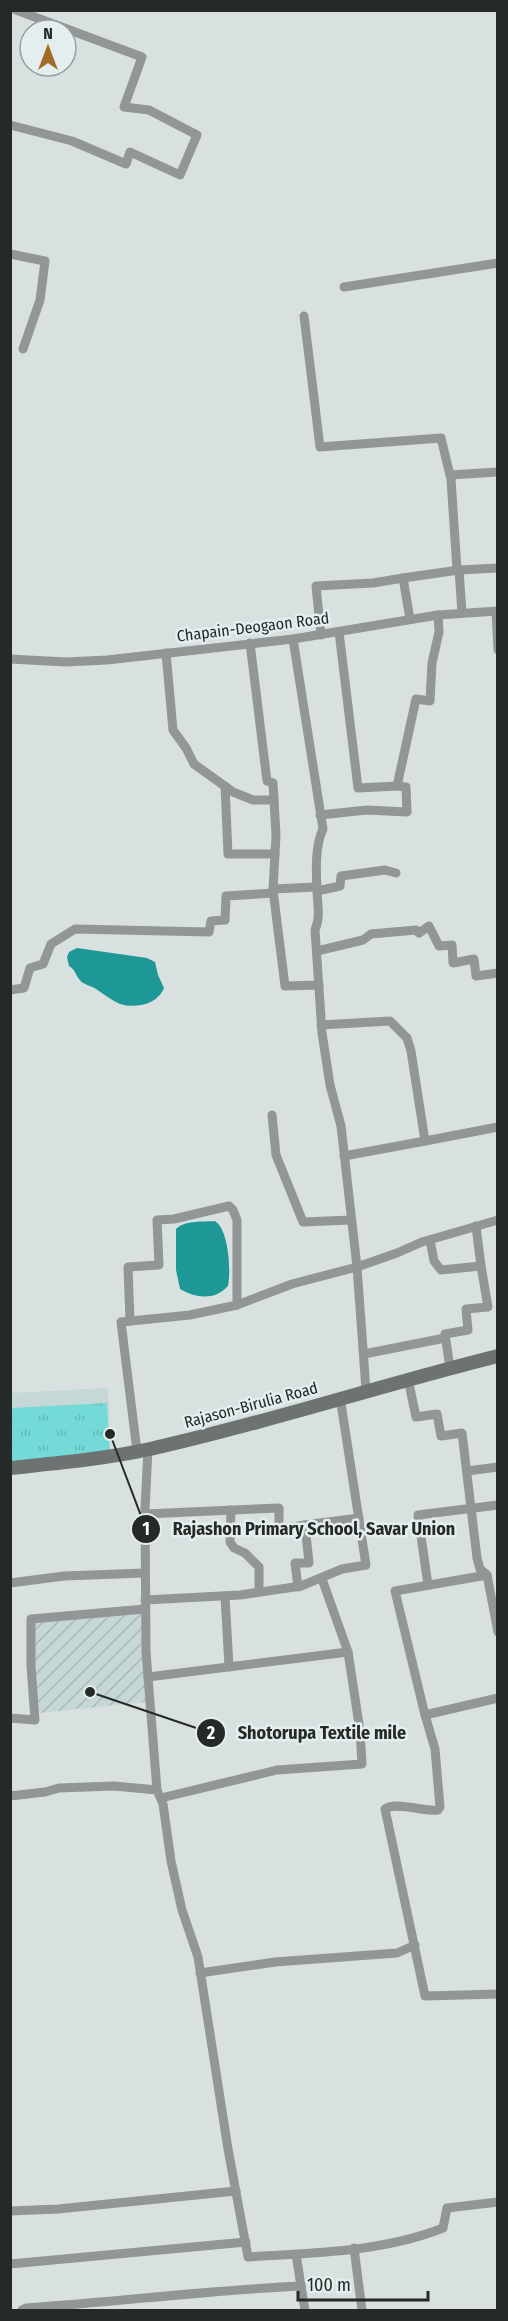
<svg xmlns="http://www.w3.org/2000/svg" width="508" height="2321" viewBox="0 0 508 2321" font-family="'Fira Sans Condensed',sans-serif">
<defs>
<pattern id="industrial-furrows" width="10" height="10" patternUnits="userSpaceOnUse" patternTransform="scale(1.5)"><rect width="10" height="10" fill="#c5d7d6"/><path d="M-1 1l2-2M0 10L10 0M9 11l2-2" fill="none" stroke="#a9b9b8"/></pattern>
<pattern id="park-tufts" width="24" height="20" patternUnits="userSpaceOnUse" patternTransform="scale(1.5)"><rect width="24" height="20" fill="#73dad8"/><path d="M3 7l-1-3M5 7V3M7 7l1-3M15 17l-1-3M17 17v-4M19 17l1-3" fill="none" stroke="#63bbb9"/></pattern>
</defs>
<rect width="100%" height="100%" fill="#d8e1e0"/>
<path fill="#c5d7d6" d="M108,1388l3,72 -19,2 15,-59 -96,5 -1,-15z"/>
<path fill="url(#industrial-furrows)" d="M143,1613l4,89 -108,11 -7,-91z"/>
<path fill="url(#park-tufts)" d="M107,1403l3,56 -99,5v-56z"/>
<g fill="#1d9897">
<path d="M77,948l70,10 8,4 3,13 6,13c-6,16 -28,21 -44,16 -9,-4 -16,-10 -24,-15 -4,-3 -14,-5 -16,-9 -5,-5 -4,-10 -11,-14l-2,-9 2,-5z"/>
<path d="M215,1221c14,9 16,50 13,65 -13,15 -33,12 -48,3l-4,-19v-41c9,-9 27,-7 39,-8z"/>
</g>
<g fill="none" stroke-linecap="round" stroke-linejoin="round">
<g stroke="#929696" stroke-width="9">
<path d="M10,125l62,16 54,23 4,-12 50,23 17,-40 -48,-25 -25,-3 18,-50 -126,-47"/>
<path d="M10,254l35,7 -5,39 -17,49"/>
<path d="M344,287l154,-24"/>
<path d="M304,316l16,131 121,-9 10,41 6,91"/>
<path d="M450,475l48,-3"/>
<path d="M459,570l39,-2"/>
<path d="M403,578l56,-8 3,43"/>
<path d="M496,611l2,39"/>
<path d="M339,632l19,156 39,-2 19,-87 14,2 2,-38 7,-31 -1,-17"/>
<path d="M321,635l-5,-49 57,-3 30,-5 7,41"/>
<path d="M293,639l30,190c-8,17 -7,41 -6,60 0,14 4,28 -2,41l7,103 8,52 11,41 16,141 9,123"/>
<path d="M250,643l17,138 6,2 3,52 -3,55 12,96 34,-1"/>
<path d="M166,653l7,77 13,18 8,16 39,28 20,8h21"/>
<path d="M10,659l56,3 41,-2 186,-21 145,-24 60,-4"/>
<path d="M225,786l3,68h47"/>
<path d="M320,815l47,-5 40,2 -1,-25 -9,-1"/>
<path d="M273,889l43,-2"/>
<path d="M317,891l23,-5 1,-10 44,-6 11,3"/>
<path d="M317,951l46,-11 8,-6 45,-4 3,3 10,-7 10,20 13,-1 1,18 21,-4 2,17 22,-3"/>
<path d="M10,990l14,-2 6,-20 13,-4 8,-20 24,-15 134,3 2,-11 14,-1 1,-24 48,-3"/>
<path d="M321,1025l69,-4 17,17 4,13 14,90 73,-14"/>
<path d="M272,1115l4,40 27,67 48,-2"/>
<path d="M344,1156l81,-15"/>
<path d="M476,1226l5,40"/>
<path d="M430,1240l4,21 7,9 40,-4 7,41 -22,2 2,21 -23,4 5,34"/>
<path d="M130,1321l-2,-54 31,-2 -2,-45 17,-1 55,-13 4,4 4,10v85"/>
<path d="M364,1354l81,-16"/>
<path d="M408,1379l8,38 21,-3 4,22 21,-3 15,125 3,11 7,6"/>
<path d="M148,1449l-3,61 1,142 11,138"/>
<path d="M137,1451l-16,-129 69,-7 47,-10 55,-21 65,-17 40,-14 25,-11 76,-22"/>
<path d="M467,1471l31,-4"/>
<path d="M231,1510l-1,32 4,6 11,5 14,14v25"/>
<path d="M145,1514l134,-6v21l26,-4 4,38h-14l3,24"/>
<path d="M305,1525l54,-7"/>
<path d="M322,1579l26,73"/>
<path d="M10,1583l54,-7 81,-3"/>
<path d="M428,1585l-10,-70 80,-10"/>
<path d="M225,1596l4,71"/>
<path d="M145,1600l95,-5 61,-9 41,-17 24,-4 -26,-168"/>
<path d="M498,1632l-11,-57 -92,16 30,124 10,34 5,58 -2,3c-14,2 -43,-9 -53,-1l40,187 73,-2"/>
<path d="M148,1677l200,-25 12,79 2,33 -85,6 -116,28"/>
<path d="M425,1715l73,-17"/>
<path d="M10,1718l25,2 -4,-54v-47l114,-10"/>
<path d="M10,1796l35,-4 14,-4 55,-2 43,4 6,14 8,57 11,49 16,47 30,192 20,108c64,-4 135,-5 195,-29l4,-20 51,-6"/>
<path d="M200,1973l75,-11 122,-9 18,-8"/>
<path d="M10,2211l48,-2 178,-18"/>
<path d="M354,2248l8,62"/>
<path d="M296,2254l5,32"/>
<path d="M10,2264l236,-22"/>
<path d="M22,2310l4,-2c92,-6 183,-18 275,-22l4,24"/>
</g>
<path stroke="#6d7373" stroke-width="14" d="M10,1468c47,-5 94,-9 140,-19 117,-26 231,-64 348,-93"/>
</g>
<g text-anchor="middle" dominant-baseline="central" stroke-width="5" stroke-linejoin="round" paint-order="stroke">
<g font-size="16" fill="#252928" stroke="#e5eeee">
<text transform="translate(253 627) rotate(-7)">Chapain-Deogaon Road</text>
<text transform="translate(251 1405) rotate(-15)">Rajason-Birulia Road</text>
</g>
</g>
<path fill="none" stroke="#252928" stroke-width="2" d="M110 1434L146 1529M90 1692L211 1733"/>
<g fill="#252928" stroke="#e5eeee" stroke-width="2">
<circle cx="110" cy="1434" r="6"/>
<circle cx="90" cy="1692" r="6"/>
<circle cx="146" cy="1529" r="15"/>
<circle cx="211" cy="1733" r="15"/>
</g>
<g font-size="18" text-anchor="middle" font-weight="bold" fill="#fff">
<text x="146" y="1535">1</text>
<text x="211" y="1739">2</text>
</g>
<g font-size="18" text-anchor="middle" font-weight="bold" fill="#252928" stroke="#e5eeee" stroke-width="5" stroke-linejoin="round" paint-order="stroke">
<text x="314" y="1535">Rajashon Primary School, Savar Union</text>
<text x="322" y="1739">Shotorupa Textile mile</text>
</g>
<rect width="508" height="2321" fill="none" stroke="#252928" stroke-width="24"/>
<g transform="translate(48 48)"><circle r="28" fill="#e5eeee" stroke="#989f9f" stroke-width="1.5"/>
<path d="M0-4.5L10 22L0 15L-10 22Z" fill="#a46a29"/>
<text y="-9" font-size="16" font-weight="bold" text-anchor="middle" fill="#252928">N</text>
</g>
<path d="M298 2291v9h130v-9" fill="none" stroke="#252928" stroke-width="3"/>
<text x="307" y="2291" font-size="18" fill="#252928" stroke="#e5eeee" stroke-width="4.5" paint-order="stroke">100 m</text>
</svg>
